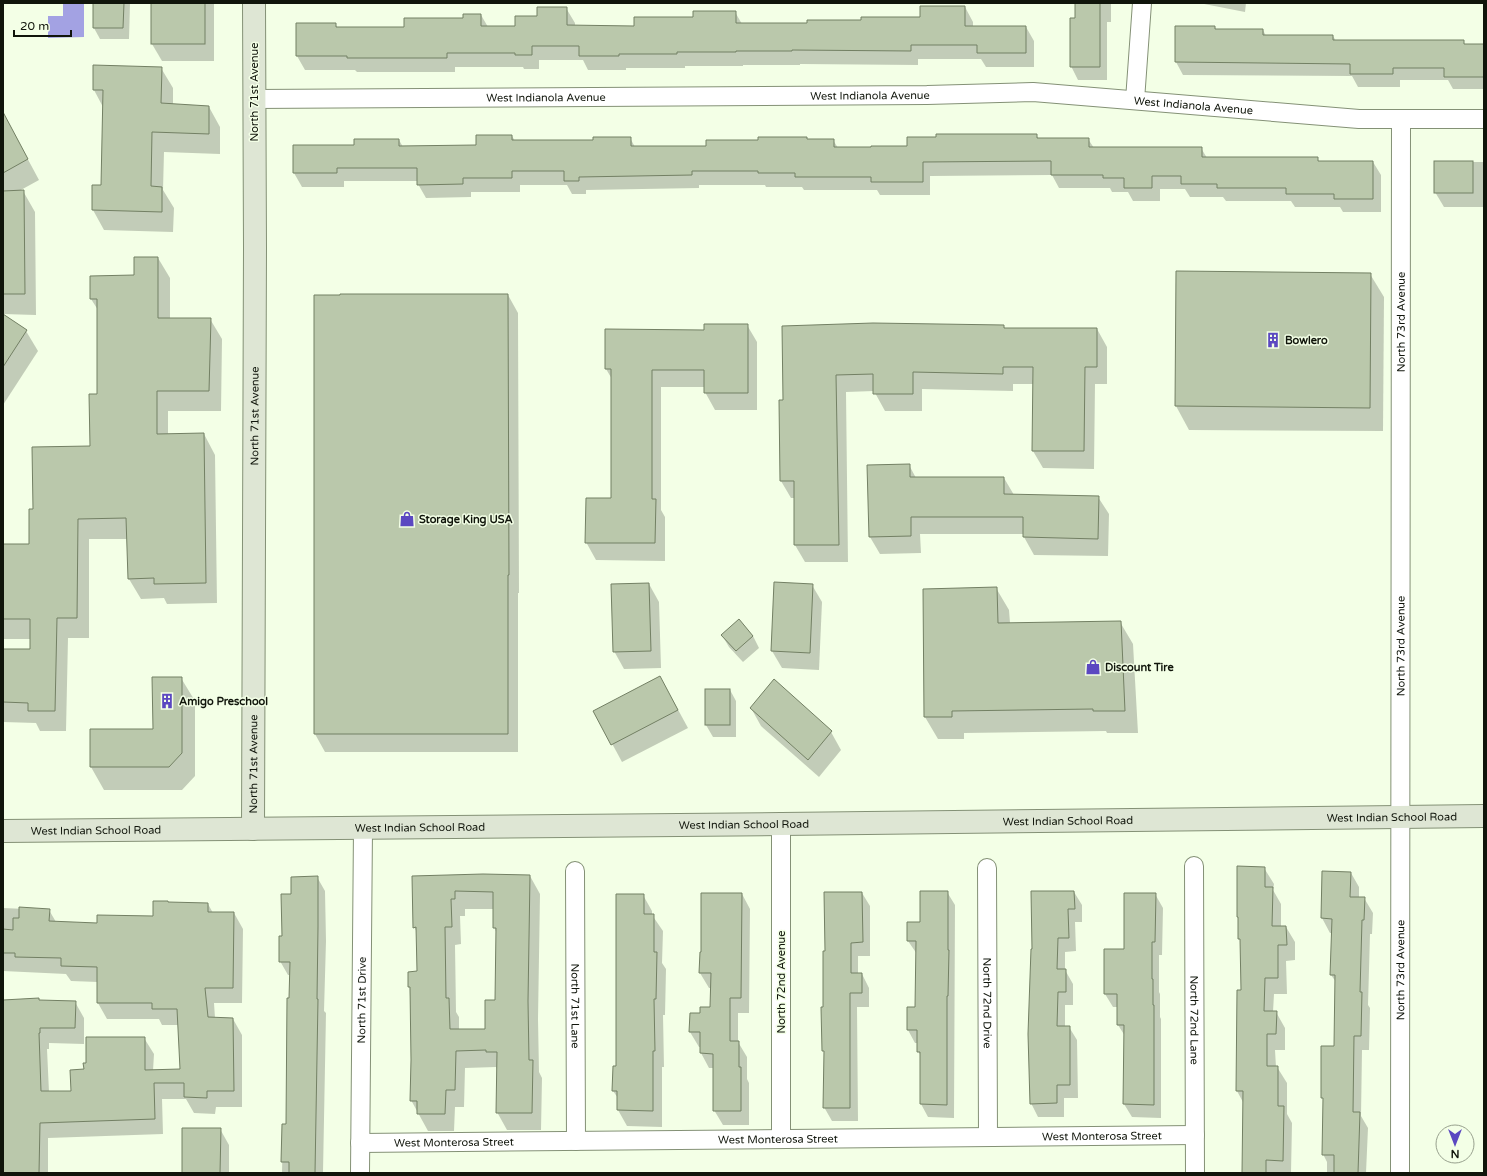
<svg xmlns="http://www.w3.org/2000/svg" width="1487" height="1176" viewBox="0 0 1487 1176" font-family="'Varela Round',sans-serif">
<rect width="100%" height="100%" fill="#f3ffe6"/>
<path fill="#a3a2e3" d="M63,3h21v34l-36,1v-22h15z"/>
<g fill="#0003" fill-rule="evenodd">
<path d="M94,3h36l-1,36h-29l-6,-11z"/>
<path d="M152,3h62v58h-52l-10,-17z"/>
<path d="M1076,3h35v19h-4v58h-29l-7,-14 5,-47z"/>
<path d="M1199,3h47l-1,9z"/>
<path d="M965,7l8,15v5h53l8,14v26h-48l-5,-8h-63v6l-118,-1v1h-57v1h-58v2h-59v2h-38l-5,-10h-44v9h-15l-1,-2h-68v5h-98l-2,-2h-50l-8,-14 38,-32 3,4h67l59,-9 17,-4 7,12h28l22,-10 28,-9 9,15v3l60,1 100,-15 7,12h66l113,-6z"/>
<path d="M1176,27h39l1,3h47l3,6h67l3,5h127l2,4h19v44h-31l-5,-9h-48v7h-42l-6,-11 -169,-1 -7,-13z"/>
<path d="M161,68l12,20v17l36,2 11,20v27l-56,-2 -1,38 11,18 -1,24 -69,-2 -11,-20 9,-24 1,-79 -9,-17z"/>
<path d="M3,113l36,67 -20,11h4l12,21 1,103 -33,-1z"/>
<path d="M1036,135l3,4h49l6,9h107l6,10h110l2,4h54l8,13v37h-38l-3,-5h-45l-4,-6h-65l-3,-4h-33l-5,-8h-25v12h-27l-5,-9h-16l-2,-4h-51l-7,-13 -122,1v19h-50l-3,-5h-73l-2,-3h-36l-1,-2h-66v3l-113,2v4h-14l-5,-9h-47v7h-49v5l-45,1 -8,-14v-3h-74v6h-42l-8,-14v-27h61l44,-6 4,7 74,-1 35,-10 3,5h79l36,-3 5,9h72l100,-7h26l5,8 70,-1z"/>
<path d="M1435,162h49v45h-40l-9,-15z"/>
<path d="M158,258l12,20v41h40l12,20 -1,72h-53v24l36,-1 11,21 2,148 -50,1 -3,-6 -23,1 -12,-20 -1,-40h-39v99h-21l-2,93h-26l-4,-8 -33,-1v-72h28v-11h-28v-94h27l4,-35 57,-63 7,-52v-85l-7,-11 44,-23z"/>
<path d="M1177,272l193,2 14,23 -1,134 -194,-1 -13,-24z"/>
<path d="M508,295l10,18 1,280h-1v159h-193l-10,-18z"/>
<path d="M3,315l23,16 12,20 -35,54z"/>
<path d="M747,325l10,17v68h-42l-10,-18v-5h-44v123l4,7v44l-69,-1 -10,-18 26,-43v-120l-6,-10 99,-38z"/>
<path d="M783,326h220l3,3h91l10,18v37h-12l-1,85 -51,-1 -10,-17 1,-67h-21v7l-91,-2v22h-37l-11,-20 -28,1 2,170h-43l-10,-17v-47h-4l-10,-17 3,-80z"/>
<path d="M909,465l7,13h88l10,17 84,2 11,17 -1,42 -74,-1 -10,-18v-3h-104l1,19 -41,1 -10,-17z"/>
<path d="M649,584l10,18 2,66 -37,1 -10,-18z"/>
<path d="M812,585l10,17 -3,68 -37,-2 -10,-17z"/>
<path d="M996,588l13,22 1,13 110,-1 13,22 5,89h-31l-1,-2 -142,2v6h-26l-13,-22 -1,-127z"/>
<path d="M738,620l15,16 6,12 -16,14 -14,-15 -7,-12z"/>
<path d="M181,678l14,23v75l-13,14h-78l-13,-23 63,-37z"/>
<path d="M774,680l57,52 10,18 -22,27 -58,-51 -10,-18z"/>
<path d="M706,690h24l6,11v36h-23l-7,-12z"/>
<path d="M670,695l18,33 -66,34 -27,-50z"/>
<path d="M1264,868l10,16 -1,6 8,14v23h5l9,15v18l-9,1 1,33h-13l-1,18h3l9,16v22h-10l1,17h1l10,16v31l5,9 -1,50h-53v-1h5l1,-68 -7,-13 1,-100h4l-1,-49 -2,-4 -1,-21z"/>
<path d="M1323,872l28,1 8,14v11h5l9,15 -1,21h-2l-2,71 2,3 -1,42h-7l-1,66 7,12 -2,45h-39v-11l-4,-8 1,-53 -2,-4 13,-50 1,-65 -5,-7 2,-42h-3l-8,-15z"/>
<path d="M530,876l10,18 -2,125 1,53 3,6 -1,52h-34l-10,-18v-43l-1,-2 -31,1 -1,39h-9l-1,24h-26l-17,-31 1,-55 -3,-73h9l-1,-40 -3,-5 -1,-50zM465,909h29v18l3,7 -1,67 -10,29h-27v-13l-3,-5 -1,-67 6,-1 -1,-28h5z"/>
<path d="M317,877l8,14 1,50 -2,70 2,2 -3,160h-41l1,-48h4l4,-150h-3l-8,-14 3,-24 9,-42z"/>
<path d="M947,892l8,13 -1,213 -26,-1 -7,-13v-48l-3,-5v-8h-3l-7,-13v-22h8l1,-54 -9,-13z"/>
<path d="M1074,892l8,13v17h-7l1,29 -11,1v18l8,14v21h-8v22h4l8,13 1,58h-14v19h-26l-7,-14 1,-153z"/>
<path d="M862,893l8,13v50h-12v18h4l7,14v19h-12l1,114h-26l-8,-14 1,-54 -2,-3 3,-98z"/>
<path d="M742,894l8,15 -1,104h-11v29l9,15v22l2,4v42h-26l-9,-15v-42h-5l-8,-15v-6h-2l-9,-15 11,-18 10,-6 1,-20h-3l-9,-15 1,-20z"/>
<path d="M1155,894l8,14 -1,47h-3v37l1,2v23l1,2v99l-29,-1 -8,-13 1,-68 -7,-11v-18h-5l-8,-13 20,-44z"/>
<path d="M643,895l9,16v4l11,16 -1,32 4,6 -1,46h-2l1,52h-2v60l-35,-1 -9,-16v-12l-5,-7z"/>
<path d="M168,903l40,1 5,9h21l9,16 -1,74h-28l1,15 18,1 9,16v72h-26l-1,7 -21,-1 -8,-14h-24l1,35 -115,4v35h-45v-172l36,-2 1,2 35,1 9,16v26l-35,-1v6h-2l2,43h23l13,-22 59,-32 10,16 -1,17 28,-1 -2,-45h-17l-3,-6h-52l-9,-16v-21l-27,-1 -5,-7 -63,-3v2v-65l46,2 7,12 42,2 56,-7z"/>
<path d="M220,1129l9,16v28h-46z"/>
</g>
<g fill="#bac8ab" stroke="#738064" fill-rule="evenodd">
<path d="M93,3h31l-1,25h-30z"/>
<rect x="151" y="3" width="54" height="41"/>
<path d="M1075,3h25v64h-30v-49h5z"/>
<path d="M920,6h45v20h61v27h-49v-8h-66v6l-119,-1v1h-56v1h-59v2h-58v2h-40v-10h-47v9h-17v-2h-68v5h-100v-2h-51v-33h40v4h68v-9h59v-4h18v12h34v-10h22v-9h30v18l67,1v-9h59v-6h43v12h71v-3h54v-3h59z"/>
<path d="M1175,26h40v3h48v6h70v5h131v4h20v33h-40v-9h-51v6h-43v-10l-175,-2z"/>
<path d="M93,65l69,2 -1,36 48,3v28l-57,-2 -1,54 11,1v25l-70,-2v-25h9l2,-95h-10z"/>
<path d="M3,112l25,47 -25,14z"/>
<path d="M936,134h101v4h52v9h113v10h116v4h55v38h-39v-5h-48v-6h-69v-4h-36v-8h-29v12h-28v-10h-21v-3h-52v-14l-128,1v20h-52v-5h-76v-4h-37v-2h-66v4l-113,2v4h-15v-10h-52v7h-49v6l-46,1v-17h-80v5h-44v-28h61v-6h45v7l77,-1v-10h36v5h81v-3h38v9h75v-6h52v-3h49v2h27v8h37v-1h36v-9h29z"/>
<rect x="1434" y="161" width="39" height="32"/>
<path d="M24,190l1,104h-22v-103z"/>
<path d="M134,257h24v61h53l-2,73h-52v43l47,-1 2,150 -52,1v-6l-26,1 -2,-61 -48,1 -1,99h-20l-2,93h-27v-8l-25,-1v-53h27v-30h-27v-75h26v-35h4l-1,-62 58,-1 -1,-52h8v-95h-7v-23l44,-1z"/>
<path d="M1176,271l195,2 -1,135 -195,-2z"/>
<path d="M340,294h168l1,281h-1v159h-194v-439h26z"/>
<path d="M3,314l24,16 -24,37z"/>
<path d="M873,323l131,2v3h93v39h-12l-1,84h-52l1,-84h-30v7l-90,-2v22h-40v-20l-37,1 3,170h-45v-64h-14l-1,-81h4l-1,-74z"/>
<path d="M704,324h44v69h-44v-23h-52v129h4l-1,44h-70l1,-45h25v-129h-6v-40l99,1z"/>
<path d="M910,464v13h94v17l95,2 -1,43 -75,-2v-20h-112v19l-42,1 -2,-72z"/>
<path d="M774,582l39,2 -3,69 -39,-2z"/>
<path d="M649,583l2,68 -38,1 -2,-68z"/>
<path d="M997,587l1,36 123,-2 4,90h-32v-2l-141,2v6h-28l-1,-128z"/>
<path d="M739,619l14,17 -17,15 -15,-16z"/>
<path d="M660,676l18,34 -67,35 -18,-34z"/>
<path d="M152,677h30v76l-13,14h-79v-38h63z"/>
<path d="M774,679l58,52 -24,29 -58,-52z"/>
<rect x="705" y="689" width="25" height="36"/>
<path d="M1237,866l28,1v20h8l-1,39h14l1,19h-9v33h-13l-1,33h13l-1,23h-9v32h11v40h6l-1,55 -17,-1v13h-24l1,-82h-7l1,-101h4l-1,-51h-2v-22h-1z"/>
<path d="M1322,871l29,1 -1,25h15l-1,23h-2l-2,72h2l-1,44h-7l-1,76h7l-2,61h-24v-18h-12l1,-57h-2v-52h13l1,-71h-5l2,-56 -11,-1z"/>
<path d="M483,874l47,1 -2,126 1,59h4l-1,53h-36l1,-61h-11v-2l-30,1 -1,39h-9l-1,24h-28v-13h-7l1,-41 -1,-73h-2v-15l9,-1 -1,-44 -3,1 -1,-52zM455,891l38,1v36h3l-1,72h-10v29h-35l-1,-31h-3l-1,-71h7l-1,-28h4z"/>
<path d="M318,876v51l-1,72h1l-3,174h-26v-11h-8l1,-38h4l1,-126h2l1,-36h-11v-26h3l-1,-42h10v-17z"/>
<path d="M920,891h28v59h1l-1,46h-1v109l-27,-1v-52h-3v-22h-10v-23h8l1,-66h-9v-19h13z"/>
<path d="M1031,891h43l1,18h-7l1,29h-11l-1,31h9v23h-8l-1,34h13v59h-13v18l-27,1 -2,-70 3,-85h1z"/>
<path d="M824,892h38l1,50 -12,1v30h11v20h-12v115h-27l1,-57h-2l-1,-44h2v-56h2z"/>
<path d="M701,893h41l-1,105h-11v43h9v26h2v44h-28v-57l-13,-1v-21h-11l1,-19h10v-6h10l1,-34h-12l1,-21h1z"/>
<path d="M1124,893h32l-1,49h-3v37h1v26h1v100l-31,-1 1,-79h-7v-31h-13v-45h20z"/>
<path d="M616,894h28v20h10v38h3l-1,47h-2l1,52h-2v60l-36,-1v-19h-5l1,-25h3z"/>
<path d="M153,901h15v1l40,1v9h26l-1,76h-28l3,29 25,1 1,73h-27v7l-23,-1v-14h-30l1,36 -115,4 -1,50h-36v-173l36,-2v2l37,1 -1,27h-35v5h-1l2,58h30l-1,-21 14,-1 -1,-6h3v-26h59v33l35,-1 -3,-60h-25v-6h-55v-36l-36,-1v-8l-46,-1v-4h-12v-24l10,1v-12h6v-11l31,2 -1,12 48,2v-8l56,1z"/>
<path d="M182,1128h39l-1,45h-38z"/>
</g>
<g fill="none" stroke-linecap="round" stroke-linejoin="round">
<g stroke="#849176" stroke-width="20">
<g id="street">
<path id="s1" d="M254,99l673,-4 106,-3 326,27h125"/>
<path d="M1135,100l7,-97"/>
<path d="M781,824v315"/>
<path id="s2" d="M1194,866l1,307"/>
<path id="s3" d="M987,868l1,269"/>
<path id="s4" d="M575,871l1,270"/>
<path id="s5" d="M360,1143l835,-8"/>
<path id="s6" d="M360,1173l3,-345"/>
<path id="s7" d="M1400,1173l1,-1053"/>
</g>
</g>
<g stroke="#849176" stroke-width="24">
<g id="secondary">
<path id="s8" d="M253,829l2,-581 -1,-245"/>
<path id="s9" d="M3,831l778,-7 703,-8"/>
</g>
</g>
<use href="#street" stroke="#fff" stroke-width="18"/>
<use href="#secondary" stroke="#dee6d4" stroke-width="22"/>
</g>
<defs>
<g id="building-bare" transform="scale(1.2)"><path d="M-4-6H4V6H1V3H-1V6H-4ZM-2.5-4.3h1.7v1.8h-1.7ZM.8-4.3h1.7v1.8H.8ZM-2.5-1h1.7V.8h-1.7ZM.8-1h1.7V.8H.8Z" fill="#5b48c1" stroke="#f3ffe6" stroke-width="2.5" paint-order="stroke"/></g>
<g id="shop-bare" transform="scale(1.2)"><path d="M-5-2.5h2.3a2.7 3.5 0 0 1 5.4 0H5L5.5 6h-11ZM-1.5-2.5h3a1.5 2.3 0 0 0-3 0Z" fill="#5b48c1" stroke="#f3ffe6" stroke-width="2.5" paint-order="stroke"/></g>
</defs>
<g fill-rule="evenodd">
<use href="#building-bare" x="1273" y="340"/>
<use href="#shop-bare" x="407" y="519"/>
<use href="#shop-bare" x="1093" y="667"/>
<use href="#building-bare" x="167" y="701"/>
</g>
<g text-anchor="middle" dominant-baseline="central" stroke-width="3" stroke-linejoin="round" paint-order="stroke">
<g font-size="11" fill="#10150b" stroke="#f3ffe6">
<text transform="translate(254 92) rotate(-90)">North 71st Avenue</text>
<text stroke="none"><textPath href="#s1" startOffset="616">West Indianola Avenue</textPath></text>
<text stroke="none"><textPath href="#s1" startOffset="292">West Indianola Avenue</textPath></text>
<text stroke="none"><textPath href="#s1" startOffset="940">West Indianola Avenue</textPath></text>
<text stroke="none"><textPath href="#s7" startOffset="851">North 73rd Avenue</textPath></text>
<text stroke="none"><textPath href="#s8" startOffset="413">North 71st Avenue</textPath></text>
<text stroke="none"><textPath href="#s7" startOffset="527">North 73rd Avenue</textPath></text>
<text stroke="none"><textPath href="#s8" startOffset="65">North 71st Avenue</textPath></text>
<text stroke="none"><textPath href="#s9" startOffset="1389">West Indian School Road</textPath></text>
<text stroke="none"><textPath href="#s9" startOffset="1065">West Indian School Road</textPath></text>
<text stroke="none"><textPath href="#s9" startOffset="741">West Indian School Road</textPath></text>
<text stroke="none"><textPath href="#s9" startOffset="417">West Indian School Road</textPath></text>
<text stroke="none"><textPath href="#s9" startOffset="93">West Indian School Road</textPath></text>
<text stroke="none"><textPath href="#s7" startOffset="203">North 73rd Avenue</textPath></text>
<text transform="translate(781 982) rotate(-90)">North 72nd Avenue</text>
<text stroke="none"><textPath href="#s6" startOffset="173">North 71st Drive</textPath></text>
<text stroke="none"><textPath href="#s3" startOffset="135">North 72nd Drive</textPath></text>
<text stroke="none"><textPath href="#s4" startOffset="135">North 71st Lane</textPath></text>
<text stroke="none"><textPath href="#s2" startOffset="154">North 72nd Lane</textPath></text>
<text stroke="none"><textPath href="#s5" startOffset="742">West Monterosa Street</textPath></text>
<text stroke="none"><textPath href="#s5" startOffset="418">West Monterosa Street</textPath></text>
<text stroke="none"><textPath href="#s5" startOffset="94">West Monterosa Street</textPath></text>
</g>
<g font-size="11" font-weight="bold" fill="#10150b" stroke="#f3ffe6" text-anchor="start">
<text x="1285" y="340">Bowlero</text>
<text x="419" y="519">Storage King USA</text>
<text x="1105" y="667">Discount Tire</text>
<text x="179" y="701">Amigo Preschool</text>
</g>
</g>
<rect width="1487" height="1176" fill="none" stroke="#10150b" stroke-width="8"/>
<g transform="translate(1455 1144) rotate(180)"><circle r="19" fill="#f3ffe6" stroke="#98a18e"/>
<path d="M0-3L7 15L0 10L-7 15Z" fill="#5b48c1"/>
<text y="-6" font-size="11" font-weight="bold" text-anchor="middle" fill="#10150b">N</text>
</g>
<path d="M14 30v6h57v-6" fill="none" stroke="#10150b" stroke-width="2"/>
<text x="20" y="30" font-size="12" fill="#10150b" stroke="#f3ffe6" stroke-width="3" paint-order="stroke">20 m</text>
</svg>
